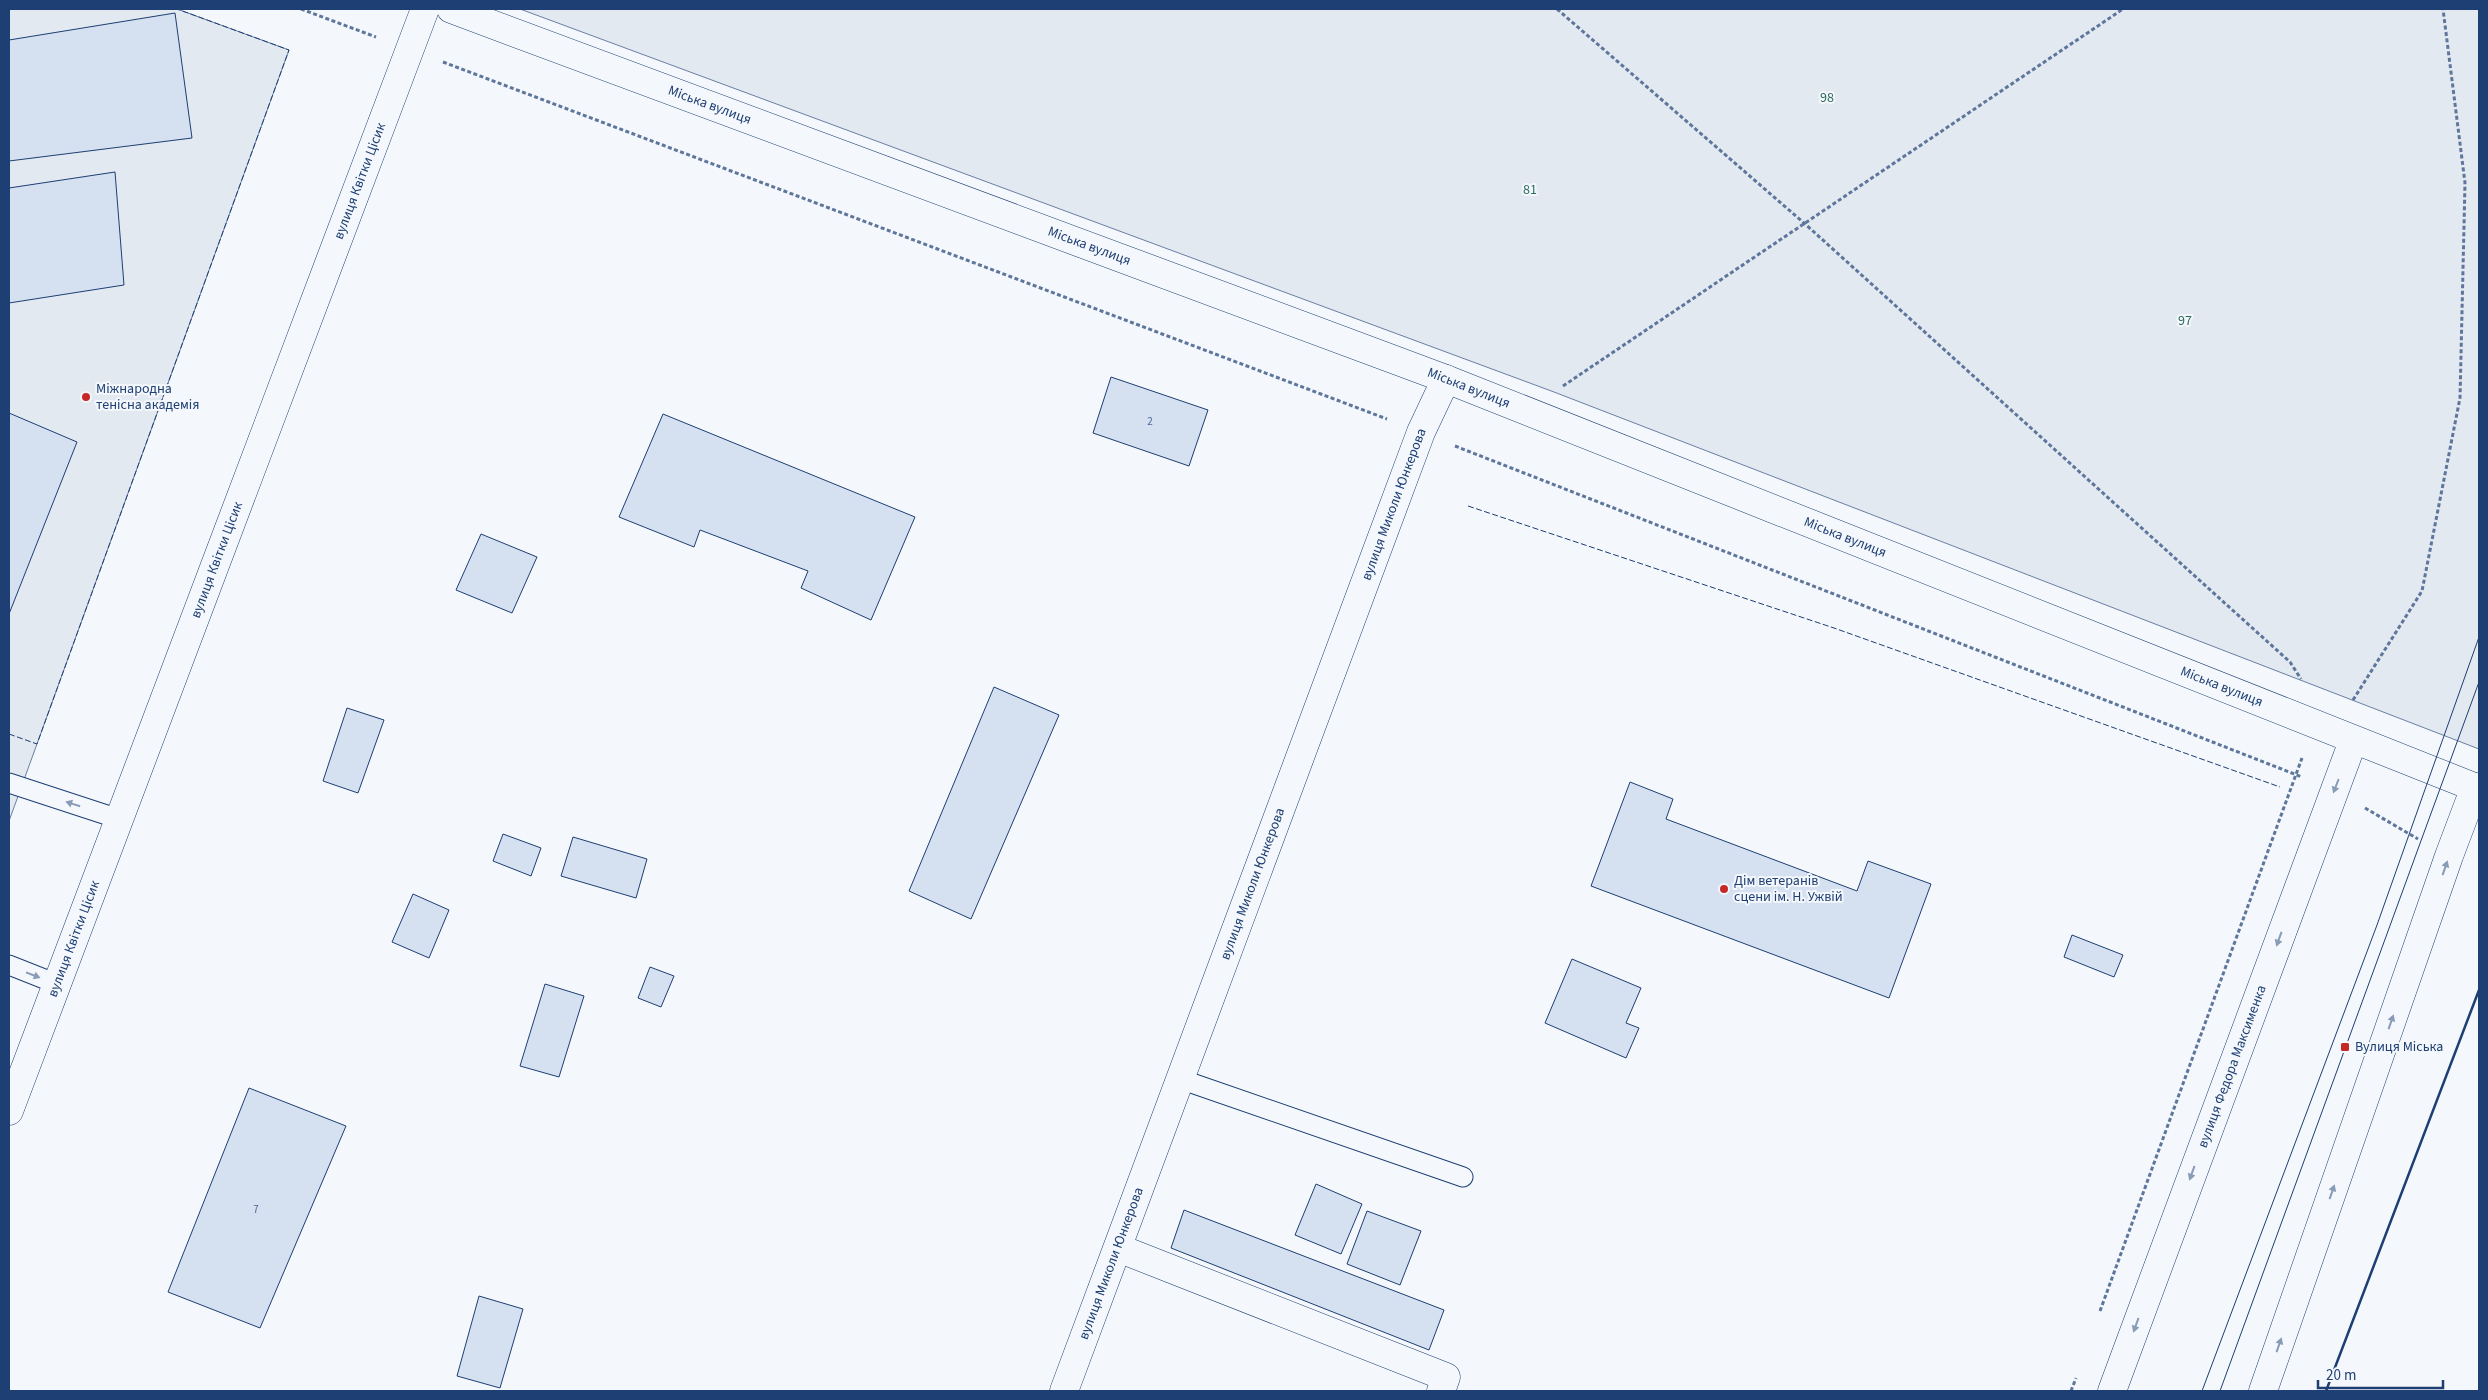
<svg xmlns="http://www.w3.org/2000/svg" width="2488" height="1400" viewBox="0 0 2488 1400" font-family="'Source Sans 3',sans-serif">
<rect width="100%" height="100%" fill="#f4f7fb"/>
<g fill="#e3e9f0" stroke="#687fa3">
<path d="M9,9h168l112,41 -280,771z"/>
<path d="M520,9h1959v740l-925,-357z"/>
</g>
<g fill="#d5e0f0" stroke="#1d3f73">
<path d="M175,13l17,125 -183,23v-121z"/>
<path d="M115,172l9,113 -115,18v-115z"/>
<path d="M1111,377l97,33 -19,56 -96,-33z"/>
<path d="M9,413l68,29 -68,172z"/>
<path d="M663,414l252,103 -44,103 -70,-32 7,-17 -108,-41 -6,17 -75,-30z"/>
<path d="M481,534l56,23 -25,56 -56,-23z"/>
<path d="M994,687l65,28 -88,204 -62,-28z"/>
<path d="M347,708l37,12 -26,73 -35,-12z"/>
<path d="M1630,782l43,17 -7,20 191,72 11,-30 63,23 -42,114 -298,-112z"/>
<path d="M503,834l38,14 -10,28 -38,-15z"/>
<path d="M573,837l74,22 -11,39 -75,-22z"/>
<path d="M413,894l36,16 -20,48 -37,-16z"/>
<path d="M2072,935l51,20 -9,22 -50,-20z"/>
<path d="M1572,959l69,29 -15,35 13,5 -13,30 -81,-35z"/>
<path d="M650,967l24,9 -13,31 -23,-9z"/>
<path d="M545,984l39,12 -25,81 -39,-11z"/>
<path d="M249,1088l97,38 -86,202 -92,-36z"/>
<path d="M1316,1184l46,20 -21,50 -46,-19z"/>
<path d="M1184,1210l260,100 -15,40 -258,-102z"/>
<path d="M1367,1211l54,20 -21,54 -53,-21z"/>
<path d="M479,1296l44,13 -23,79 -43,-12z"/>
</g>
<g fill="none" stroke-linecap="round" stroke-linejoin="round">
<g stroke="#1d3f73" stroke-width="21">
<g id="lane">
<path d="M9,783l110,36"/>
<path d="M9,965l48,19"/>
<path d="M1180,1079l283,98"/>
</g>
</g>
<g stroke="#1d3f73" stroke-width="29">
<g id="street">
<path d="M1118,1248l328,129 -5,14"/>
<path id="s1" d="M1064,1391l357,-959 25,-53"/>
<path id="s2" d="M2112,1391l241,-650"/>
<path d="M2263,1391l186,-535 26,-69"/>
</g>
</g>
<g stroke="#1d3f73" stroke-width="29">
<g id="secondary">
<path id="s3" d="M451,9l995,370 1033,410"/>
<path id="s4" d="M9,1111l416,-1102"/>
</g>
</g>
<g stroke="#5e769c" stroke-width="3" stroke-dasharray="4 2.5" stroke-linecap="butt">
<path d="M301,9l75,28"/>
<path d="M1557,9l247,214 486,439 11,17"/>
<path d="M443,62l944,357"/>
<path d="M1563,386l560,-377"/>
<path d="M1455,446l847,331"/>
<path d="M2353,700l69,-109 38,-193 5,-215 -22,-174"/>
<path d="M2365,808l53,31"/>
<path d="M2100,1311l202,-553"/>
<path d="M2071,1391l5,-13"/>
</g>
<use href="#lane" stroke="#f4f7fb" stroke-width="19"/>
<use href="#street" stroke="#f4f7fb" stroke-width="28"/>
<use href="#secondary" stroke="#f4f7fb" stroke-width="28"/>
<g stroke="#1d3f73" stroke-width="1">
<path d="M2202,1391l175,-466 102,-288"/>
<path d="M2220,1391l259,-709"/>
</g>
<g stroke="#1d3f73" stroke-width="1" stroke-dasharray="6 2.5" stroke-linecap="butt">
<path d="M1468,506l366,122 446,159"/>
<path d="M9,734l28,10 252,-694 -112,-41"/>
</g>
<path stroke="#1d3f73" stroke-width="2.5" d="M2326,1391l153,-401"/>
</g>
<defs><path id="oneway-solid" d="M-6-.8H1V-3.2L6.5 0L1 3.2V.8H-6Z" transform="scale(1.25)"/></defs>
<g fill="#889bb7">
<use href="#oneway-solid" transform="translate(2336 786) rotate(111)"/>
<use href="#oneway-solid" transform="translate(73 804) rotate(-162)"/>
<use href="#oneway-solid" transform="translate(2445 868) rotate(-71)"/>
<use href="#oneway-solid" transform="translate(2279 939) rotate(110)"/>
<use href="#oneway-solid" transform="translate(33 975) rotate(21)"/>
<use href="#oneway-solid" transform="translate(2391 1022) rotate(-71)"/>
<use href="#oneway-solid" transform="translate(2192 1173) rotate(110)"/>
<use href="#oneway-solid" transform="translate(2332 1192) rotate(-71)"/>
<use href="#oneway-solid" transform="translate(2136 1325) rotate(110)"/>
<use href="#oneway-solid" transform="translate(2279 1345) rotate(-71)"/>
</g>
<g fill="#c62828" stroke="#f4f7fb" stroke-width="2">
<circle cx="86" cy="397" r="5"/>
<circle cx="1724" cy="889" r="5"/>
<rect x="2340" y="1042" width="10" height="10" rx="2.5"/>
</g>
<g text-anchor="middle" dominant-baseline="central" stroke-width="4" stroke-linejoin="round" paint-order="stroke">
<g font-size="11" fill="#4b6792">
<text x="1150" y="421">2</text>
<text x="256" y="1209">7</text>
</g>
<g font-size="14" fill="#2c6c60" stroke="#f4f7fb">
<text x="1827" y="98">98</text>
<text x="1530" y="190">81</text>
<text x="2185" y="321">97</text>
</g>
<g font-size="14" fill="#1d3f73" stroke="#f4f7fb">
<text stroke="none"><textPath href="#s3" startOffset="276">Міська вулиця</textPath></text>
<text stroke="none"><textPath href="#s4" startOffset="994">вулиця Квітки Цісик</textPath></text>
<text stroke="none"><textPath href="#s3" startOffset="681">Міська вулиця</textPath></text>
<text stroke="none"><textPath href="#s3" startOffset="1086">Міська вулиця</textPath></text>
<text stroke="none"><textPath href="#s1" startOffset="946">вулиця Миколи Юнкерова</textPath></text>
<text stroke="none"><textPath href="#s3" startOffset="1491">Міська вулиця</textPath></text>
<text stroke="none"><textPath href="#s4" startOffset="589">вулиця Квітки Цісик</textPath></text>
<text stroke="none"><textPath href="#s3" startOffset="1896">Міська вулиця</textPath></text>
<text stroke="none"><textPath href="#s1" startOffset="541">вулиця Миколи Юнкерова</textPath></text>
<text stroke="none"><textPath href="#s4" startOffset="184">вулиця Квітки Цісик</textPath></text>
<text stroke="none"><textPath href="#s2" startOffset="346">вулиця Федора Максименка</textPath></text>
<text stroke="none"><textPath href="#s1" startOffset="136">вулиця Миколи Юнкерова</textPath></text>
</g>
<g font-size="14" fill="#1d3f73" stroke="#f4f7fb" text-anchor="start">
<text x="96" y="389">Міжнародна<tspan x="96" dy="16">тенісна академія</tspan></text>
<text x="1734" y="881">Дім ветеранів<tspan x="1734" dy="16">сцени ім. Н. Ужвій</tspan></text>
<text x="2355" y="1047">Вулиця Міська</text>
</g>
</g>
<rect width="2488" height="1400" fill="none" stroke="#1d3f73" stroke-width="20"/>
<path d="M2318 1380v8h125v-8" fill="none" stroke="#1d3f73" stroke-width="2.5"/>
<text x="2326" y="1380" font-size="15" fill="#1d3f73" stroke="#f4f7fb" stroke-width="4" paint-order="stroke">20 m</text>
</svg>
